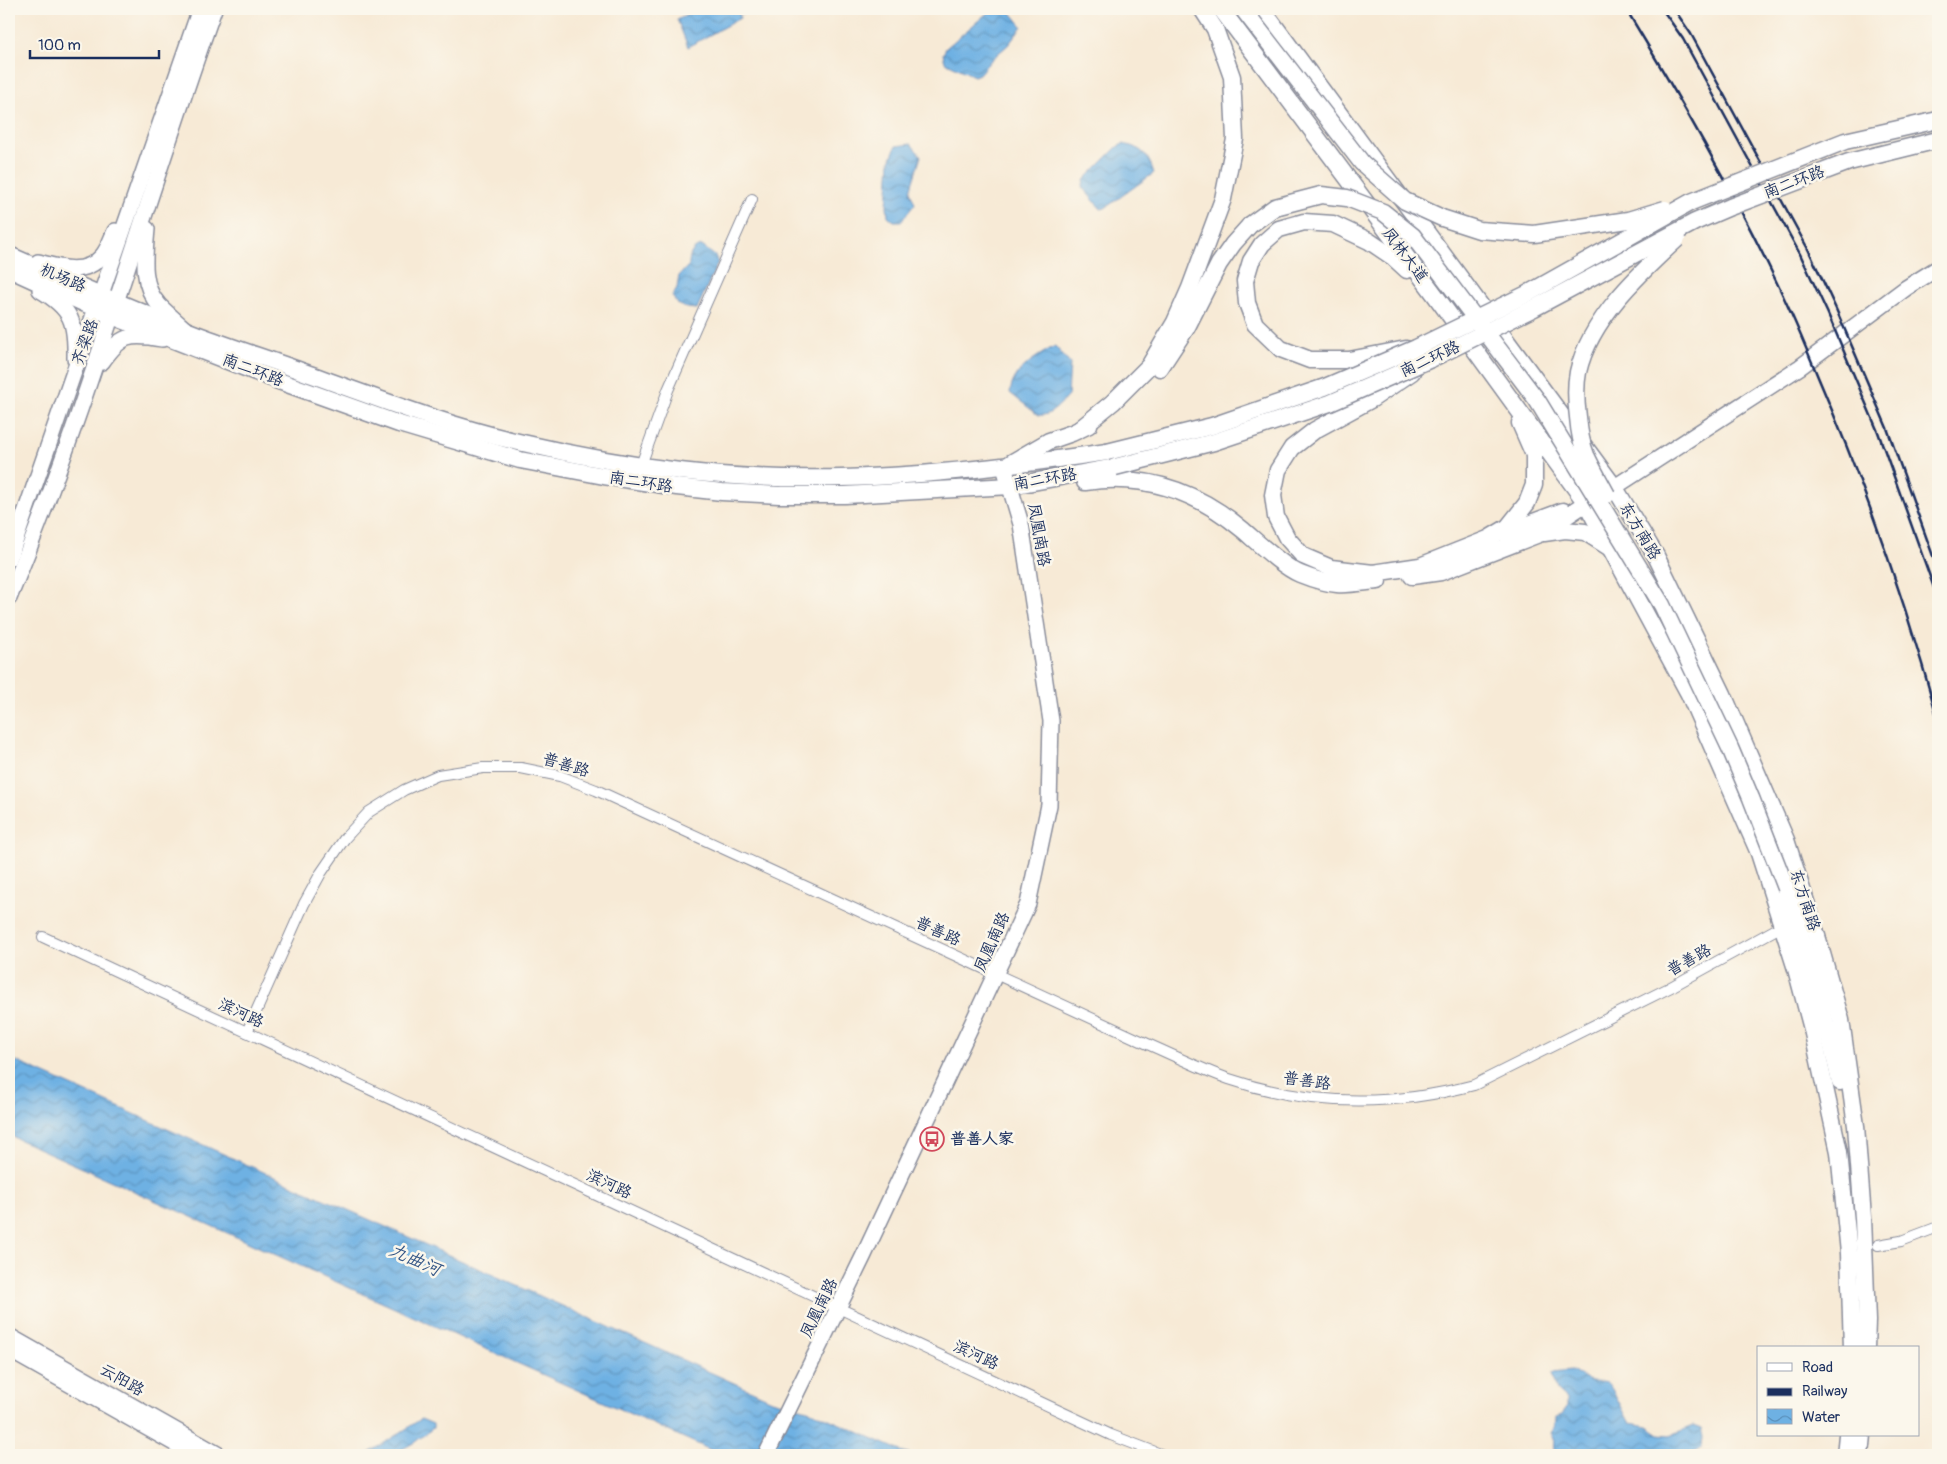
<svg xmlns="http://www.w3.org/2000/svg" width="1947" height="1464" viewBox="0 0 1947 1464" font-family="Pangolin,'LXGW WenKai TC',sans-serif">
<defs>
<pattern id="water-waves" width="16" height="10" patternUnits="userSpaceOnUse" patternTransform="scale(1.25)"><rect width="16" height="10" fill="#6eb1e3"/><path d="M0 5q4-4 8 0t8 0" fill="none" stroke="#5a90bb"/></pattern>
</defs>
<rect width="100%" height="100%" fill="#fbf7ec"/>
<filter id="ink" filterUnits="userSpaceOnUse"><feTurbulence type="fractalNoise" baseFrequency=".02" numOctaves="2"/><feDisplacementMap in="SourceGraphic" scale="10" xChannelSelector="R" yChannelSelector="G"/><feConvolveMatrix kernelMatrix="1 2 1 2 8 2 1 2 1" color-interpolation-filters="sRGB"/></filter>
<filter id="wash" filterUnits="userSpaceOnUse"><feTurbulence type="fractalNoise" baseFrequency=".0096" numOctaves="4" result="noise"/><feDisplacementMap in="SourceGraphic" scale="20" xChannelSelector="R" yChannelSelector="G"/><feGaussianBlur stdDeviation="1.12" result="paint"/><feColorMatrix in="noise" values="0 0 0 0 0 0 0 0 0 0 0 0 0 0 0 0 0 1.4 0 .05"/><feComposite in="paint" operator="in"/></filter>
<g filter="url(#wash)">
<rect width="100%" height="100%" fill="#f7ead6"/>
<g fill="url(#water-waves)" stroke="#4470a0">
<path d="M698,9h42l3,4 -4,1 1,4 -52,29 -11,-28z"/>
<path d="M992,9h16l14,17 -13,18 -17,15 -13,15 -5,2 -29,-14 -2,-8 3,-6z"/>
<path d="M911,144l10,12 -11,35 5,13 -14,17h-7l-6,-5 -1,-10 3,-45 6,-15z"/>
<path d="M1123,144c20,4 25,11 31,29l-49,35 -4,1 -19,-22 3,-8 32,-32z"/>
<path d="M702,246l13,10 3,6 -21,47c-13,-1 -18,-1 -25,-13l5,-8 2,-12 10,-11c0,-9 3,-18 13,-19z"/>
<path d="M1055,346l15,18 -2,32c-8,8 -17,21 -30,19l-28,-22c3,-24 26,-36 45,-47z"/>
<path d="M9,1058l763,342 39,11 99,44h-188l-713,-320z"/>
<path d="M1572,1371c5,3 12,8 18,10 5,1 11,-1 16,1 6,3 18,32 24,41l17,3 12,8 11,1 23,-9 8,3 2,8 -1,10 -11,8h-130l-7,-3 1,-12 -4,-7 4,-6 1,-10 6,-2 5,-8v-7l-10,-9 -5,-18z"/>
<path d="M421,1419l12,5v4l-18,14 -23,13h-26z"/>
</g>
</g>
<g filter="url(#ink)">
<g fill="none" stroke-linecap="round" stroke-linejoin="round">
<g stroke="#898c9a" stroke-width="12">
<g id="street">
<path d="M641,465l27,-75 84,-191"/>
<path d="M43,937l1068,498 52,20"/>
<path d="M247,1032l57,-128 17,-31 24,-35 24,-26 35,-22 34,-15 45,-7h38l39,8 36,14 556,256c25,11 51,24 77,33 82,28 162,28 245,6l195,-97 113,-62"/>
<path d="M1878,1245l23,-4 37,-14"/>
</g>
</g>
<g stroke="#898c9a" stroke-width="18">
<g id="secondary">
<path d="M147,229c-2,25 -7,56 12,76 8,8 17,16 26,24"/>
<path d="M38,262c22,6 47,14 64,-6 6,-6 9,-17 13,-25"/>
<path d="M40,290c32,19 36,32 35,69"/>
<path d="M102,362c19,-27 27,-29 60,-23"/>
<path d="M1604,494l196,-127 106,-79 32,-20"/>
<path d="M9,559l191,-550"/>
<path d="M9,598c80,-192 135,-394 205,-589"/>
<path d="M9,1336l210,119"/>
<path d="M9,1350l186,105"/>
<path d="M766,1455l97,-198 165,-353 21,-99 2,-84 -30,-197 -17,-57"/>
</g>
</g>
<g stroke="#898c9a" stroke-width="19">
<g id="primary">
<path d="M1221,9l214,286 151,208 103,191 70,159 37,116 16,60 27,123 10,101 3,95"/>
<path d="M1262,9l353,479 41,68 67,138 63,146 31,96 24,84 15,106 7,92 4,103 -1,27"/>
<path d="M9,255c64,28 129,57 195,82 32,12 64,22 97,34 73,26 146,55 222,72 51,12 106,22 157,28 143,17 286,2 427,-19"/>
<path d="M9,269l103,47 164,64 123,44 121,36 84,16 73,11 45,5 57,3h66l166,-9 104,-19"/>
<path d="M1406,349l-57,11h-39l-29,-11 -26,-25 -8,-21 -2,-22 6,-20 11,-17 17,-15 25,-7 29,2 36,17 25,17 13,12"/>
<path d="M1160,368l27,-41 32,-63 14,-20 17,-19"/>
<path d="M1412,372l-40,27 -57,31 -23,18 -14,22 -5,25 3,22 11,21 16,18 28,12 42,5 47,-7 68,-27 20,-12 19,-24 7,-18v-30l-14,-32"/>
<path d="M1080,429l33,-27 36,-36 26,-44 15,-34 33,-89 12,-60 -3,-62 -17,-48 -13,-20"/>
<path d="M1011,463l38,-22 23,-8 17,-8"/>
<path d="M1085,482c60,-9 112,9 158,48 14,12 40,37 57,44 10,4 26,9 37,10 13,1 28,-2 41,-3"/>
<path d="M1504,533l59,-22"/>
<path d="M1544,533l21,-3 20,2 25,16"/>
<path d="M1412,576l29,-4 98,-38 47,-31"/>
<path d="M1786,888c20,64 40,129 54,194"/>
<path d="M1845,1455l2,-20"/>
<path d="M1860,1455l2,-20"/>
</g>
</g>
<use href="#street" stroke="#fff" stroke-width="10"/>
<use href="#secondary" stroke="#fff" stroke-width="15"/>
<use href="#primary" stroke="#fff" stroke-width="16"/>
<g stroke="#1b2f5e" stroke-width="2.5">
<path d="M1626,9c54,89 106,180 151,274 15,31 28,62 41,94 48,112 88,226 120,343"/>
<path d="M1662,9l21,30 117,215 28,60 50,118 60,167"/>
<path d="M1674,9l17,25 117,215 28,60 51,119 51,142"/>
</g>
<g stroke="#898c9a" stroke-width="19" stroke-linecap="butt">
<g id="primary-bridge">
<path d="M1243,9l119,154 43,38 37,17 37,12 55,4 94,-14 37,-11"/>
<path d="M1250,225l25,-18 46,-12 26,3 36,14 30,24 124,164 125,205 68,143 21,50 35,90"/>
<path d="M1107,452l105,-26 113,-39 91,-39 111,-54 164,-92 154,-61 93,-21"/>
<path d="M1115,467l99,-25 116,-39 101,-44 103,-51 161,-86 35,-15 119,-45 89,-22"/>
<path d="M1607,495c-7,-13 -15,-27 -21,-40 -5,-12 -7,-26 -8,-38 -2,-15 -3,-30 0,-45 12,-53 61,-98 99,-133"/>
</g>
</g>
<use href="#primary-bridge" stroke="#fff" stroke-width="16"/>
</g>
</g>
<defs>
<g id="bus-ring" transform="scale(1.25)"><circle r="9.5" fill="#fbf7ec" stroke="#d1495b" stroke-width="1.5"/><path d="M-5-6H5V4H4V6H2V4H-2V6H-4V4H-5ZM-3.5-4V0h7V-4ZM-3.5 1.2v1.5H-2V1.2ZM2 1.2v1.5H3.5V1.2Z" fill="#d1495b"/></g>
</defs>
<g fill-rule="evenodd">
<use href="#bus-ring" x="932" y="1139"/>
</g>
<g text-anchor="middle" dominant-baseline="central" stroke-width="5" stroke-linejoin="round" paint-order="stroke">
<g font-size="16" fill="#1b2f5e" stroke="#fbf7ec">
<text transform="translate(1794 182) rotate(-21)">南二环路</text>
<text transform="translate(1405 255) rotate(53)">凤林大道</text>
<text transform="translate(63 278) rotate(23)">机场路</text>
<text transform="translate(85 342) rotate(-70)">齐梁路</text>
<text transform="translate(1430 359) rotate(-25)">南二环路</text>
<text transform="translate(253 370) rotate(21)">南二环路</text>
<text transform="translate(1045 479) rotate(-10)">南二环路</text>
<text transform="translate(641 482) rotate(9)">南二环路</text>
<text transform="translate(1640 531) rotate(59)">东方南路</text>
<text transform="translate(1039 535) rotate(80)">凤凰南路</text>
<text transform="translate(566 765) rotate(17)">普善路</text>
<text transform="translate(1805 900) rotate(72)">东方南路</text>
<text transform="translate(938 931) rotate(25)">普善路</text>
<text transform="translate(992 942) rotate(-66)">凤凰南路</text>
<text transform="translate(1689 960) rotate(-29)">普善路</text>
<text transform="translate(241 1013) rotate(25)">滨河路</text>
<text transform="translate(1307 1081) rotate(8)">普善路</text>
<text transform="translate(609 1184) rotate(25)">滨河路</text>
<text transform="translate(819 1308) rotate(-64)">凤凰南路</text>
<text transform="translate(976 1355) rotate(25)">滨河路</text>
<text transform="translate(122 1380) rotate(30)">云阳路</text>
</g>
<g font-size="16" font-weight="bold" fill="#1b2f5e" stroke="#fbf7ec" text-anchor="start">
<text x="950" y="1139">普善人家</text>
</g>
<g font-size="18" font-style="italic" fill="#345686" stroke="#fbf7ec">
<text transform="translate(415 1260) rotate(24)">九曲河</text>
</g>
</g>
<rect width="1947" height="1464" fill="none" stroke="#fbf7ec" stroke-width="30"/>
<rect x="1757" y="1346" width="162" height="90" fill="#fbf7ec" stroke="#a1a7b3"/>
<rect x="1767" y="1363" width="25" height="8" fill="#ffffff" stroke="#a1a7b3"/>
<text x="1802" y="1372" font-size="15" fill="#1b2f5e">Road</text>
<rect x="1767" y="1388" width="25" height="8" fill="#1b2f5e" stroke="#a1a7b3"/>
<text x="1802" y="1396" font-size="15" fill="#1b2f5e">Railway</text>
<rect x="1767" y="1409" width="25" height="15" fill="url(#water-waves)" stroke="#a1a7b3"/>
<text x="1802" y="1422" font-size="15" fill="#1b2f5e">Water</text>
<path d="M30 50v8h129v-8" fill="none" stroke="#1b2f5e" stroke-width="2.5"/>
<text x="38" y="50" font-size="15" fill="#1b2f5e" stroke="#fbf7ec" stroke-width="4" paint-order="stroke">100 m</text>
</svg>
